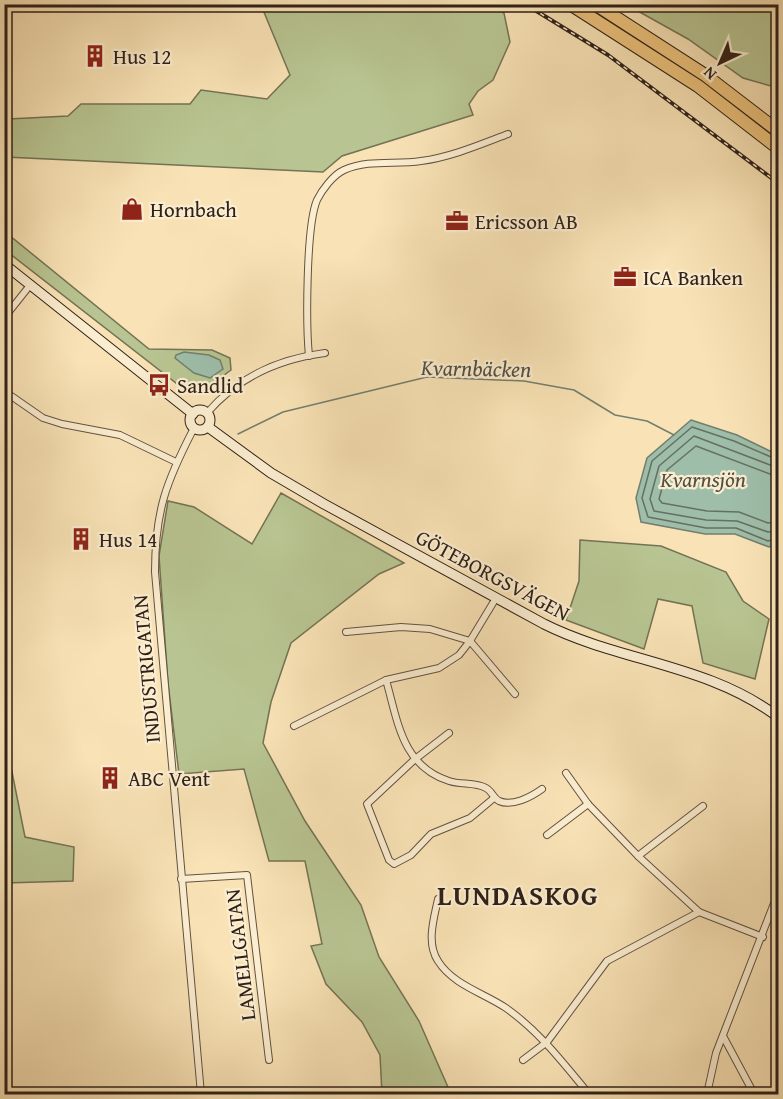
<svg xmlns="http://www.w3.org/2000/svg" width="783" height="1099" viewBox="0 0 783 1099" font-family="'Gentium Book Plus',serif">
<rect width="100%" height="100%" fill="#f9e3b6"/>
<filter id="stains"><feTurbulence type="fractalNoise" baseFrequency=".00333" numOctaves="4"/><feColorMatrix values="0 0 0 0 .2 0 0 0 0 .09 0 0 0 0 .02 0 0 0 .5 -.17"/></filter>
<radialGradient id="worn" r=".72"><stop offset=".6" stop-color="#630" stop-opacity="0"/><stop offset="1" stop-color="#630" stop-opacity=".3"/></radialGradient>
<g fill="#b8c592" stroke="#747355" stroke-width="1.5">
<path d="M487,4l17,9 6,29 -17,38 -15,11 -9,13 4,11 -131,41 -19,16 -318,-15v-40l3,2 60,-3 13,-12h109l11,-14 66,9 23,-24 -29,-70z"/>
<path d="M627,5h151v83l-35,-10 -55,-39z"/>
<path d="M4,231l145,118 63,1 18,8 1,12 -31,23 -15,-3 -180,-140z"/>
<path d="M281,493l123,70 -25,11 -88,69 -20,59 -8,41 42,78 56,84 18,52 40,64 32,73h-69l-2,-39 -18,-33 -36,-38 -15,-38 11,-2 -17,-83h-36l-25,-92 -65,5 -11,-91 -9,-127 9,-55 26,6 58,37z"/>
<path d="M580,540l81,6 65,26 17,29 26,18 -14,60 -52,-16 -11,-57 -34,-7 -14,50 -78,-29 13,-39z"/>
<path d="M5,737l20,100 49,10 -1,34 -68,2z"/>
</g>
<g fill="#9ebeaa" stroke="#727f70" stroke-width="1.5">
<path d="M184,352l25,3 11,5 3,9 -13,9 -16,-5 -19,-15 1,-3z"/>
<path d="M691,420l46,15 41,20v88l-9,4 -34,-13h-30l-64,-12 -5,-24 11,-40z"/>
</g>
<g fill="none" stroke-linecap="round" stroke-linejoin="round">
<g stroke="#667061" stroke-width="1.5">
<path d="M778,460l-44,-19 -42,-14 -40,34 -10,37 6,19 58,11h30l32,13 10,-3"/>
<path d="M778,468l-84,-32 -35,30 -9,33 4,12 52,9 31,1 31,11 10,-1"/>
<path d="M778,477l-82,-31 -29,24 -8,29 3,4 45,8 32,1 29,11 10,-1"/>
</g>
<path stroke="#727f70" stroke-width="1.5" d="M238,434l45,-22 144,-35 97,4 50,9 41,25 32,6 27,14"/>
<g stroke="#625240" stroke-width="8">
<g id="street">
<path d="M4,318l27,-34"/>
<path d="M309,356c-3,-31 -3,-130 8,-156 5,-10 16,-25 27,-30 25,-11 51,-5 77,-9 30,-4 58,-16 87,-27"/>
<path d="M4,391l39,27 19,6 58,11 56,27"/>
<path d="M207,413c31,-36 71,-54 118,-60"/>
<path d="M194,428c-28,54 -39,83 -39,144l46,522"/>
<path d="M346,632l55,-5 29,2 40,12 45,53"/>
<path d="M386,680c12,42 16,86 63,101 12,4 26,1 37,7 6,3 7,10 13,13 13,6 32,-4 43,-12"/>
<path d="M294,726l92,-46 53,-12 20,-13 11,-14 26,-43"/>
<path d="M449,733l-35,27 -47,44 22,56 5,4 17,-9 20,-21 39,-16 24,-20"/>
<path d="M566,773l22,31 50,52 61,56 64,25"/>
<path d="M547,835l41,-31"/>
<path d="M638,856l65,-50"/>
<path d="M181,879l66,-4 22,185"/>
<path d="M438,899c-4,19 -12,44 0,62 15,24 46,32 68,47 34,24 57,55 83,86"/>
<path d="M723,1036l30,56"/>
<path d="M523,1060l24,-18 60,-81 92,-49"/>
<path d="M707,1094l9,-41 62,-160"/>
</g>
</g>
<g stroke="#2f2118" stroke-width="11">
<g id="secondary">
<path d="M4,264l189,150"/>
<circle cx="200" cy="420" r="10"/>
<path d="M208,427l63,46 53,31 220,120c76,38 164,40 234,93"/>
</g>
</g>
<g stroke="#2f2118" stroke-width="14">
<g id="highway">
<path d="M570,4l128,82 80,62"/>
<path d="M595,4l110,71 73,56"/>
</g>
</g>
<use href="#street" stroke="#fbedd0" stroke-width="6"/>
<use href="#secondary" stroke="#fbedd0" stroke-width="9"/>
<use href="#highway" stroke="#ecc27b" stroke-width="12"/>
<g stroke="#2f2118" stroke-width="4">
<path id="rail" d="M525,4l83,51 170,128"/>
</g>
<use href="#rail" stroke="#fbedd0" stroke-width="1.5" stroke-dasharray="4.5" stroke-linecap="butt"/>
</g>
<defs>
<g id="building-bare" transform="scale(1.8)"><path d="M-4-6H4V6H1V3H-1V6H-4ZM-2.5-4.3h1.7v1.8h-1.7ZM.8-4.3h1.7v1.8H.8ZM-2.5-1h1.7V.8h-1.7ZM.8-1h1.7V.8H.8Z" fill="#8f2418" stroke="#fbedd0" stroke-width="2.5" paint-order="stroke"/></g>
<g id="shop-bare" transform="scale(1.8)"><path d="M-5-2.5h2.3a2.7 3.5 0 0 1 5.4 0H5L5.5 6h-11ZM-1.5-2.5h3a1.5 2.3 0 0 0-3 0Z" fill="#8f2418" stroke="#fbedd0" stroke-width="2.5" paint-order="stroke"/></g>
<g id="office-bare" transform="scale(1.8)"><path d="M-6-3h4V-5.5h4V-3h4V5H-6ZM-1-4.5V-3h2v-1.5ZM-6 0V1H6V0Z" fill="#8f2418" stroke="#fbedd0" stroke-width="2.5" paint-order="stroke"/></g>
<g id="bus-bare" transform="scale(1.8)"><path d="M-5-6H5V4H4V6H2V4H-2V6H-4V4H-5ZM-3.5-4V0h7V-4ZM-3.5 1.2v1.5H-2V1.2ZM2 1.2v1.5H3.5V1.2Z" fill="#8f2418" stroke="#fbedd0" stroke-width="2.5" paint-order="stroke"/></g>
</defs>
<g fill-rule="evenodd">
<use href="#building-bare" x="95" y="56"/>
<use href="#shop-bare" x="132" y="209"/>
<use href="#office-bare" x="457" y="221"/>
<use href="#office-bare" x="625" y="277"/>
<use href="#bus-bare" x="159" y="385"/>
<use href="#building-bare" x="81" y="539"/>
<use href="#building-bare" x="110" y="778"/>
</g>
<g text-anchor="middle" dominant-baseline="central" stroke-width="4.5" stroke-linejoin="round" paint-order="stroke">
<g font-size="21" fill="#2f2118" stroke="#fbedd0" text-anchor="start">
<text x="113" y="56">Hus 12</text>
<text x="150" y="209">Hornbach</text>
<text x="475" y="221">Ericsson AB</text>
<text x="643" y="277">ICA Banken</text>
<text x="177" y="385">Sandlid</text>
<text x="99" y="539">Hus 14</text>
<text x="128" y="778">ABC Vent</text>
</g>
<g font-size="21" fill="#2f2118" stroke="#fbedd0">
<text transform="translate(493 575) rotate(28)">GÖTEBORGSVÄGEN</text>
<text transform="translate(146 669) rotate(-95)">INDUSTRIGATAN</text>
<text transform="translate(240 955) rotate(-97)">LAMELLGATAN</text>
</g>
<g font-size="22" font-style="italic" fill="#505044" stroke="#fbedd0">
<text transform="translate(476 368) rotate(1)">Kvarnbäcken</text>
<text x="703" y="479">Kvarnsjön</text>
</g>
<g font-size="27" font-weight="bold" letter-spacing="1.5" fill="#2f2118" stroke="#fbedd0">
<text x="518" y="895">LUNDASKOG</text>
</g>
</g>
<rect width="783" height="1099" fill="none" stroke="#f9e3b6" stroke-width="24"/>
<rect x="6" y="6" width="771" height="1087" fill="none" stroke="#2f2118" stroke-width="3"/>
<rect x="12" y="12" width="759" height="1075" fill="none" stroke="#2f2118" stroke-width="1.5"/>
<g transform="translate(720 63) rotate(224)" stroke="#fbedd0" stroke-width="4.5" paint-order="stroke">
<path d="M0-4.5L10 22L0 15L-10 22Z" fill="#2f2118"/>
<text y="-9" font-size="16" font-weight="bold" text-anchor="middle" fill="#2f2118">N</text>
</g>
<rect width="100%" height="100%" filter="url(#stains)"/>
<rect width="100%" height="100%" fill="url(#worn)"/>
</svg>
